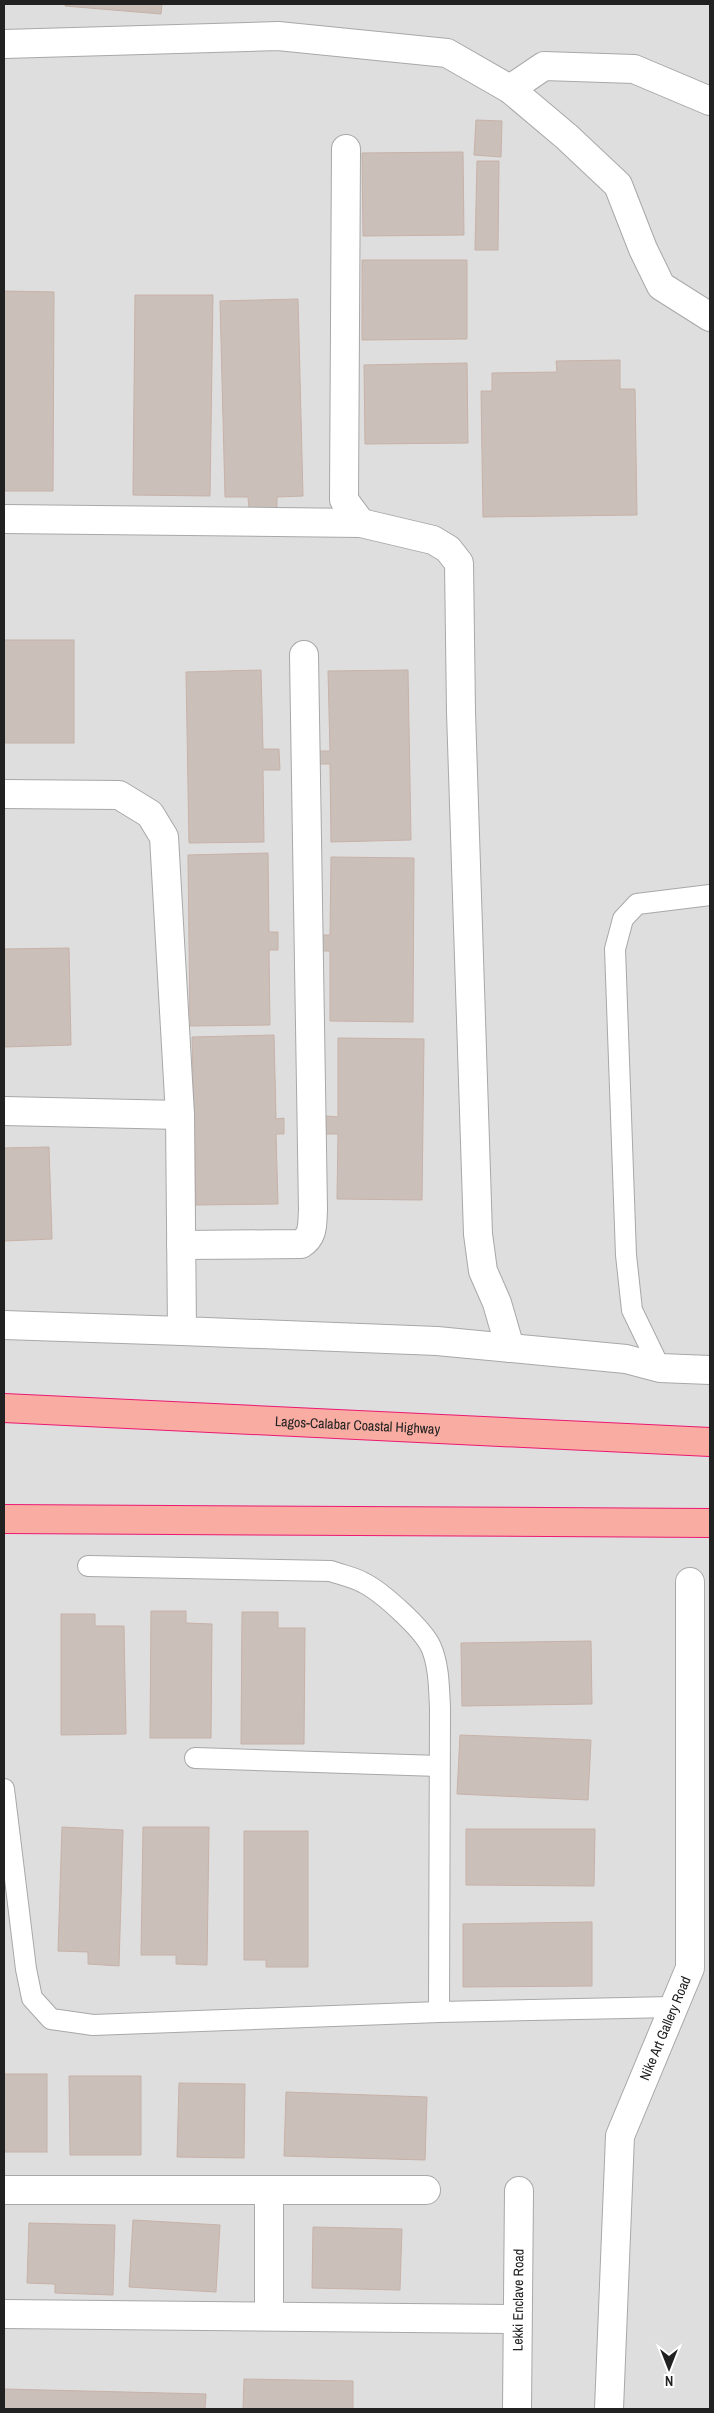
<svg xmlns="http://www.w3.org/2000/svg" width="714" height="2413" viewBox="0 0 714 2413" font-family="'Archivo Narrow',sans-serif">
<rect width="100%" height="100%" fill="#f2eee7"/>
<rect fill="#dfdede" x="4" y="4" width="706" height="2405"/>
<g fill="#cbbfb9" stroke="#c6b2a8">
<path d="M65,4h97l-1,10 -96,-8z"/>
<path d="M476,120l26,1 -1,36 -27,-2z"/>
<path d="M463,152l1,83 -101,1 -1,-83z"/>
<path d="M477,161h22l-1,89h-23z"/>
<path d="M362,260h105v79l-105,1z"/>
<path d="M4,291l50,1 -1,199h-49z"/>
<path d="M135,295h78l-3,201 -77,-1z"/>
<path d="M298,299l5,197 -26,1v12l-28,1 -1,-13h-23l-5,-196z"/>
<path d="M620,360v29h15l2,126 -154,2 -2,-126h11v-18l65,-1 -1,-11z"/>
<path d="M467,363l1,80 -103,1 -1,-79z"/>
<rect x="4" y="640" width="70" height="103"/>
<path d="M261,670l2,79h16l1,21h-17l1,72 -75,1 -3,-171z"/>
<path d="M408,670l3,170 -80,2 -1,-78h-14v-13h14l-2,-80z"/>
<path d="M268,853l1,79h9v18h-9l1,75 -80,1 -2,-171z"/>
<path d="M331,857l83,1 -1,164 -83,-1v-70h-11v-16h11z"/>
<path d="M69,948l2,97 -67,2v-98z"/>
<path d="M274,1035l2,84 8,-1v16h-8l2,70 -82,1 -4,-168z"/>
<path d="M338,1038l86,1 -2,161 -85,-1 1,-65h-12v-18l12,1z"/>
<path d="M49,1147l3,92 -48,2v-93z"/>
<path d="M151,1611h35v12l26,1 -1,114h-61z"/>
<path d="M242,1612h36v16h27l-1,116h-63z"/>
<path d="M61,1614h34v12h29l2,108 -65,1z"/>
<path d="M591,1641l1,63 -130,2 -1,-63z"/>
<path d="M460,1735l131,5 -3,60 -131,-6z"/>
<path d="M62,1827l61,3 -4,136 -31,-2v-12l-30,-1z"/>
<path d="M143,1827h66l-2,138 -31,-1v-9h-35z"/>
<path d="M466,1829h129l-1,57 -128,-1z"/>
<path d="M244,1831h64v136h-42v-7h-22z"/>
<path d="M592,1922v64l-129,1v-63z"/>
<rect x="4" y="2074" width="43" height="78"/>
<path d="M69,2076h72v79h-71z"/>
<path d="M179,2083l66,1 -1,74 -67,-1z"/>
<path d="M286,2092l141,5 -2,63 -141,-4z"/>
<path d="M133,2220l87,5 -4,67 -87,-5z"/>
<path d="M29,2223l86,2 -2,70 -58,-2v-9l-28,-1z"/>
<path d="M313,2227l89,2 -2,61 -88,-2z"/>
<path d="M244,2379l109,2v28h-110z"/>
<path d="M4,2389l202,5 -1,15h-201z"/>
</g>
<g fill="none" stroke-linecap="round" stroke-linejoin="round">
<g stroke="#a8a8a8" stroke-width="22">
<g id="service">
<path d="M660,1368l-28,-58 -6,-55 -11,-306 8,-30 14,-15 73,-9"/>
<path d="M88,1566l243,5c10,4 23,6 33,12 18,9 59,46 67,64 8,18 8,41 9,61l-1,304"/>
<path d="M195,1758l244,8"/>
<path d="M4,1789l22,180 6,29 19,21 42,6 346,-13 233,-5"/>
</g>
</g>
<g stroke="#a8a8a8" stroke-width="30">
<g id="minor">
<path d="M4,44l274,-8 169,17 63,36 57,48 51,48 25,64 18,37 49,31"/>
<path d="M510,89l34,-23 90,3 76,32"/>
<path d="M346,149l-2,351 17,23 72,17 15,9 11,14 2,149 17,522 5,37 14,32 13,45"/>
<path d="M4,519l357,4"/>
<path d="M4,794l115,1 31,19 14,23 16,278 2,216 255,10 189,18 34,9 50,2"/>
<path d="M4,1111l176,4"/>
<path d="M181,1245l120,-1c13,-8 11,-20 12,-34l-9,-555"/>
<path d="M4,1325l178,6"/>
<path d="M4,2190h422"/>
<path d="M269,2190v126"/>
<path d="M4,2314l513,5"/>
<path id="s1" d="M517,2409l2,-218"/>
<path id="s2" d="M609,2409l11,-273 70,-168v-386"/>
</g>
</g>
<g stroke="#ec1871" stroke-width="30">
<g id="trunk">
<path id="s3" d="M4,1408l706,34"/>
<path d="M4,1519l706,4"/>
</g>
</g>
<use href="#service" stroke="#fff" stroke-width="20"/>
<use href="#minor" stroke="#fff" stroke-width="28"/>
<use href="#trunk" stroke="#f8aca2" stroke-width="28"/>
</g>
<g text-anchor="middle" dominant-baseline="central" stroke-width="5" stroke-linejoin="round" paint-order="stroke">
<g font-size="14" fill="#212121" stroke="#fff">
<text stroke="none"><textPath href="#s3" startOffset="354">Lagos-Calabar Coastal Highway</textPath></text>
<text stroke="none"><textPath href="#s2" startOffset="390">Nike Art Gallery Road</textPath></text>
<text stroke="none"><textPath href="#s1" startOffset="109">Lekki Enclave Road</textPath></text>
</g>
</g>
<rect width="714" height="2413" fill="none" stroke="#212121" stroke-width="10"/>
<g transform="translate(669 2368) rotate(180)" stroke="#ffffff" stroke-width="4" paint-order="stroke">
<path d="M0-4L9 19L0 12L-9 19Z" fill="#212121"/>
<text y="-8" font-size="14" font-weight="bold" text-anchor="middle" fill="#212121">N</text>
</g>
</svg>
